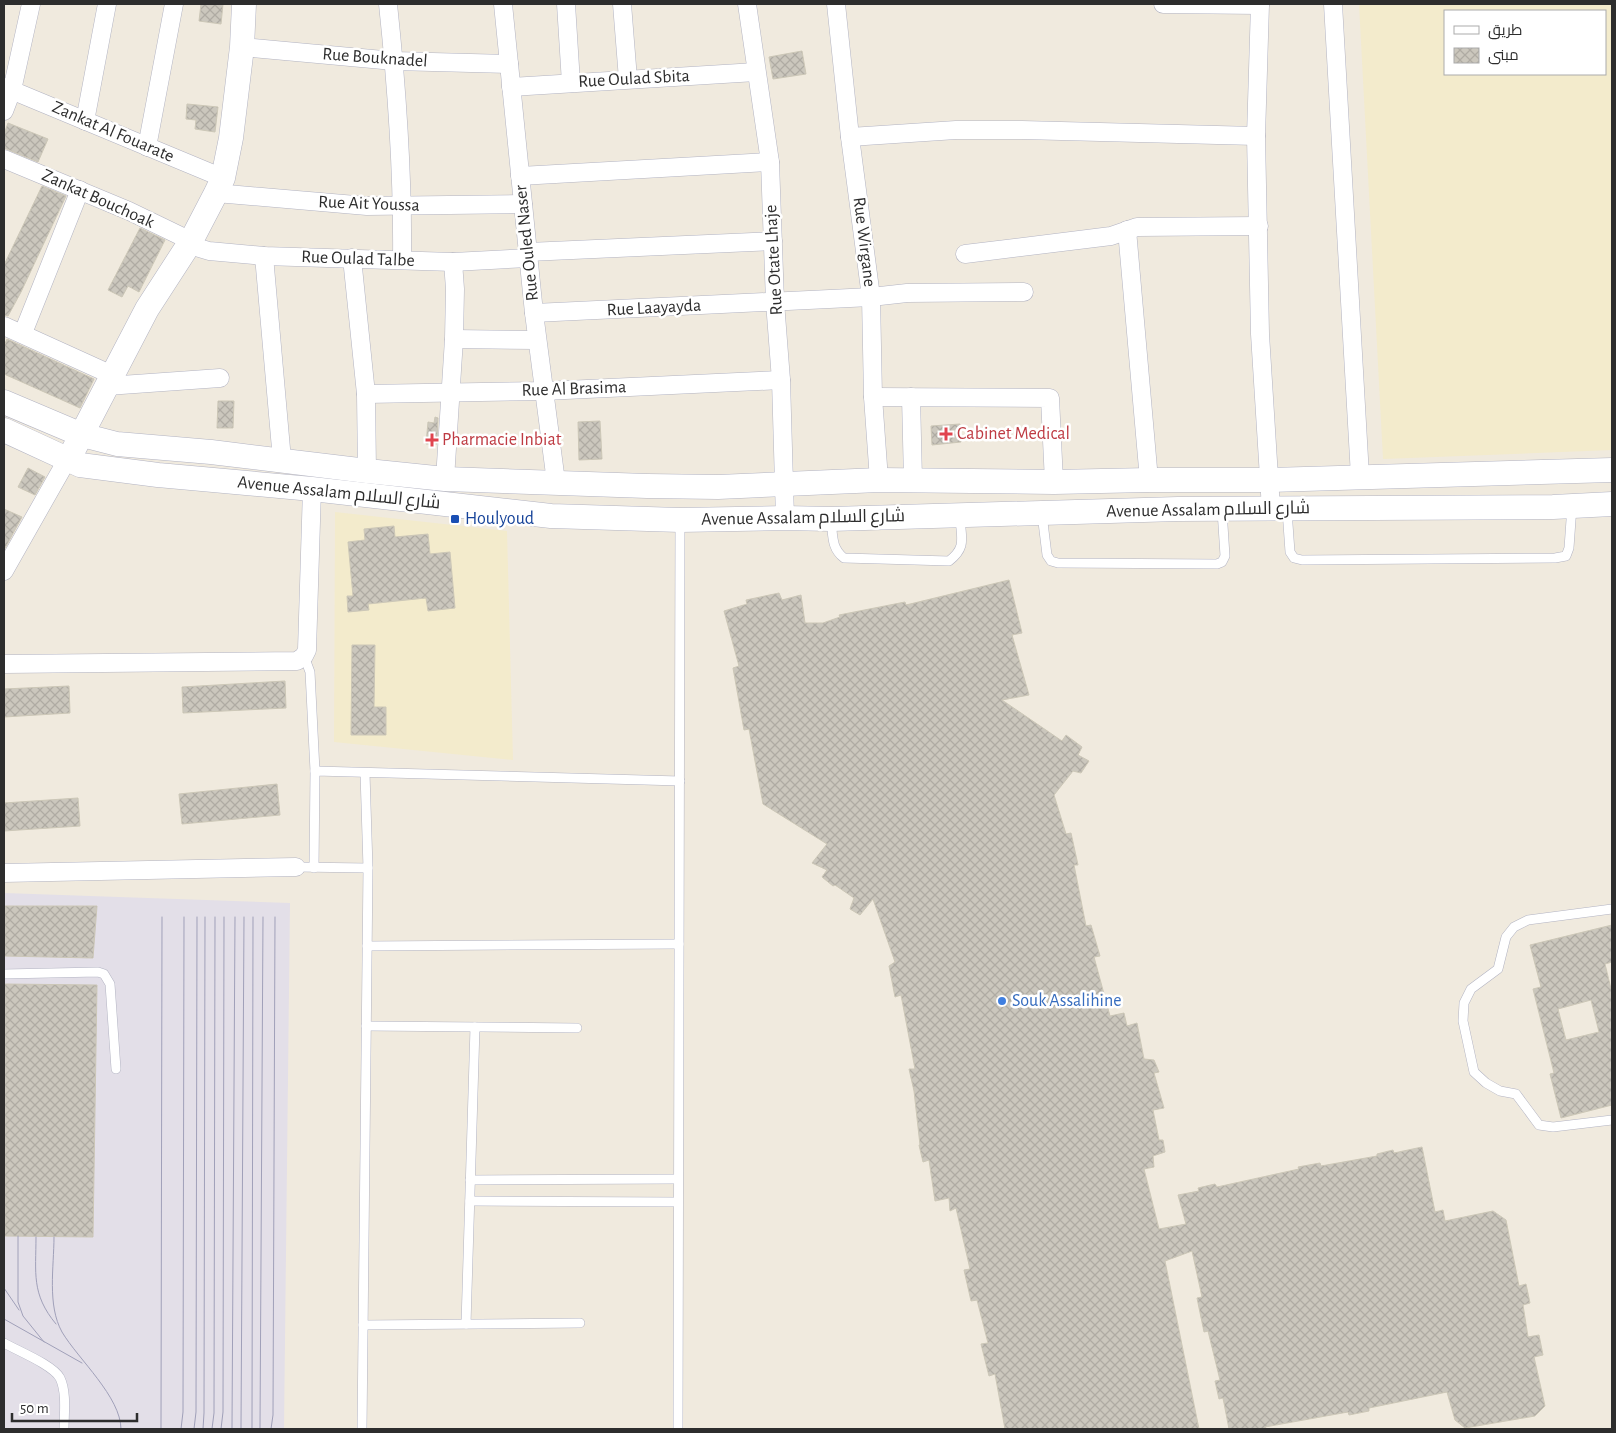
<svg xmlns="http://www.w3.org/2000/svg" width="1616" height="1433" viewBox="0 0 1616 1433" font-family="'Alegreya Sans',Cairo,sans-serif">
<defs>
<pattern id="building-cross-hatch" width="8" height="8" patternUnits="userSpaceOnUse" patternTransform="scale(1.25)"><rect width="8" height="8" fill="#cbc7bd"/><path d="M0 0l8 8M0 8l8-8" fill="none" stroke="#afaba3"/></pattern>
</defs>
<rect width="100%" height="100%" fill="#f0eade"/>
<path fill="#e3dfe8" d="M4,893l286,10 -6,526h-280z"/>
<g fill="#f3ebcc" fill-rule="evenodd">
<path d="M1359,4h253v446l-229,9zM1445,11h160v63h-160z"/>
<path d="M335,512l172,19 6,229 -179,-18z"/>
</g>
<g fill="url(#building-cross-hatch)" stroke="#ccc7b7" fill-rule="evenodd">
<path d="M201,4h22l-2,20 -22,-3z"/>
<path d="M802,51l4,23 -33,5 -4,-22z"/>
<path d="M187,104l31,3 -3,25 -20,-3 1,-9 -10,-1z"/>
<path d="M8,123l40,16 -10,23 -34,-14v-14z"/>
<path d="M42,186l24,10 -45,96 -13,24 -4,-1v-50z"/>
<path d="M140,228l25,12 -26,52 -11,-6 -6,11 -14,-7z"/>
<path d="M7,339l87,40 -14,29 -76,-34v-28z"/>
<path d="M218,401h16l-1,27h-16z"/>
<path d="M435,417l3,1 -1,26h-11l2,-22 6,1z"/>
<path d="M600,421l2,38 -23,1 -1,-38z"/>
<path d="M960,424l1,18 -29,3 -1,-19z"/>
<path d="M28,468l17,9 -10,18 -17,-8z"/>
<path d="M4,509l18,8 -18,33z"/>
<path d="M394,526l1,11 33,-3 2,20 20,-2 5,56 -27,3 -2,-13 -58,6 1,6 -21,2 -1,-16h6l-5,-54 17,-2 -1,-11z"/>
<path d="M1009,580l13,53 -10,2 17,60 -27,5 60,41 4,-6 16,12 -4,8 11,6 -8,12 -8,-2 -19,24 12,39 5,-1 7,32h-4l12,61 5,-1 9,31 -6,1 16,59 14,-3 3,13 10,-3 7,36 10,1 5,12 -5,1 10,35 -11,2 6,30h4l2,12 -12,4 1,11 -10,2 15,60 27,-5 -8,-29 21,-4 -1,-3 17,-4 2,3 82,-18 -1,-2 22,-4 1,3 56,-10v-2l16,-4 1,3 28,-6 13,65 8,-2 2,11 48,-10 13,9 13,66 7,-2 4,19 -7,2 5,32 11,-2 4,20 -9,2 11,49 -10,10 -70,12 -10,-8 -8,-28 -78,16v3l-20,4 -1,-3 -83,15 1,2h-37l-6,-31 -4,1 -4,-18 5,-1 -12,-49 -4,1 -7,-34 5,-1 -10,-46 -27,10 34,168h-194l-10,-55 -6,2 -8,-32 7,-1 -11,-43 -6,1 -7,-31 6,-1 -14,-61 -6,3 -1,-13 -14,3 -6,-41 -6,2 -4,-17h1l-6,-54 -5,-22h6l-14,-74 -6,2 -6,-31 6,-4 -22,-63 -13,16 -10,-6 4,-11 -19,-13 -2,1 -11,-9 5,-7 -15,-7 15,-19 -64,-40 -14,-75 -5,1 -11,-62 6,-2 -15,-55 23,-7 -1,-4 33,-7 3,7 19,-5 4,28h18l17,-6 -1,-2 66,-13 1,3z"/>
<path d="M352,645h23l-1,62h12v28h-35z"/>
<path d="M285,681l1,27 -103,5 -1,-26z"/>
<path d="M69,686l1,27 -66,4v-28z"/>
<path d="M277,784l3,31 -98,9 -3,-30z"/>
<path d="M78,798l2,28 -76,5v-28z"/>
<path d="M4,906h93l-4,52 -89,-2z"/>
<path d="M1612,925v37l-7,2 7,29v112l-51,13 -11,-44 4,-1 -21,-84 8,-2 -11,-42zM1591,1000l8,32 -33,8 -8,-31z"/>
<path d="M4,984l93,1 -4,252 -89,-1z"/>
</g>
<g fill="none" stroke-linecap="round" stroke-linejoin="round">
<g stroke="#b2b3c2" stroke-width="10">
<g id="lane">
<path d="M1287,510l3,42 4,6 8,2 253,-2 11,-2 3,-8 3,-42"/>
<path d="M1042,514l5,41 4,6 7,2 159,1 5,-2 3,-6 -3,-46"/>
<path d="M831,519c2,16 0,29 13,39l105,3c18,-14 12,-23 11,-44"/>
<path d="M304,656l6,16 5,99"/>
<path d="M296,867l72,1"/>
<path d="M314,868l1,-97 365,10"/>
<path d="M1612,909l-84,11 -14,7 -8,10 -8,32 -27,20 -7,14 -1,18 11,51 12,11 14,8 16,3 23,31 14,2 59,-7"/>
<path d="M367,946l312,-2"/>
<path d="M4,974l94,-2 6,2 6,10 6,85"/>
<path d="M366,1026l211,2"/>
<path d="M470,1180l208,-1"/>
<path d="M470,1201l208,1"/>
<path d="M466,1324l9,-297"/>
<path d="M363,1325l217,-2"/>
<path d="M4,1343c14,8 49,22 56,35 7,15 4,36 4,51"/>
<path d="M362,1429l6,-561 -3,-95"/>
<path d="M678,1429l2,-909"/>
</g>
</g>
<g stroke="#b2b3c2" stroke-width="19">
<g id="street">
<path d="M388,4c9,85 15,171 14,256"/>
<path d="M503,4l31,309 22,169"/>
<path d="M566,4l5,79"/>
<path d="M622,4l6,75"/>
<path d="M747,4l23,158 5,140 6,78 4,138"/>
<path d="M836,4l14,133 21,160 2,100 6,83"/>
<path d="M1163,4l97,1"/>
<path d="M1260,4l-4,132 4,198 11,175"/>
<path d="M1333,4l27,472"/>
<path d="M242,47l152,14 115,3"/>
<path d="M4,87l219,91"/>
<path d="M511,87l245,-15"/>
<path d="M4,111l8,-21 19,-86"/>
<path d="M85,121l22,-117"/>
<path d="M850,137l106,-7h66l234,6"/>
<path d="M147,147l27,-143"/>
<path d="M4,159l125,52 62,30 8,7 10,3 55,5 189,6 75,-4"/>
<path d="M520,176l250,-14"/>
<path d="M216,193l151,13 156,-2"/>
<path d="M1127,230l22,250"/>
<path d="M528,252l245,-11"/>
<path d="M965,254l146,-18 26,-9 122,-1"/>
<path d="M264,256l18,204"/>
<path d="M352,258l14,136 1,77"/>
<path d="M534,313l337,-16 36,-4 117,-1"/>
<path d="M4,326l108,49"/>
<path d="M23,333l57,-143"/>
<path d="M454,339l83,1"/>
<path d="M107,386l113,-8"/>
<path d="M366,394l178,-3 237,-11"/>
<path d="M873,397l177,1 4,84"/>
<path d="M911,397l2,83"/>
<path d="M445,479l9,-140 1,-50 -2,-27"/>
<path d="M4,571l63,-111"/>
<path d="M4,664l293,-3 7,-5 3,-6 5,-161"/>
<path d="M4,873l292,-6"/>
</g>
</g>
<g stroke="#b2b3c2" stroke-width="25">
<g id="secondary">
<path d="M4,402l78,33 35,9 94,8 156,19 78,8 202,7 71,1 161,-7 175,2 95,-2h120l343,-10"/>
<path d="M4,430l76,35 78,10 154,14 239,27 129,4 105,-2 46,1 347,-10 375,-2 59,-3"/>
<path d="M74,449l73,-140 44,-68 25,-48 7,-15 8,-40 11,-91 2,-43"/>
</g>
</g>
<use href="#lane" stroke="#fff" stroke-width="9"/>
<use href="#street" stroke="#fff" stroke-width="18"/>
<use href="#secondary" stroke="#fff" stroke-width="24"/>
<g stroke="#a0a0b9" stroke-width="1">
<path d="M18,1236v66l5,14 21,26"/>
<path d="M36,1237c0,36 -5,57 20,87"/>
<path d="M54,1237c0,30 -7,68 8,95 16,27 59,65 59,97"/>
<path d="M4,1288l15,22"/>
<path d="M4,1319l78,44"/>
<path d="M161,1429l1,-512"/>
<path d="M181,1429l2,-17 1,-495"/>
<path d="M194,1429l2,-17 1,-495"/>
<path d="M203,1429l1,-16 1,-496"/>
<path d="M212,1429l2,-16 1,-496"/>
<path d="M221,1429l2,-17 1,-495"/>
<path d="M232,1429l3,-512"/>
<path d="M241,1429l3,-512"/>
<path d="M252,1429l1,-512"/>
<path d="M260,1429l3,-512"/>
<path d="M271,1429l2,-14 2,-498"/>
</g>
</g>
<g fill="#e0444e" stroke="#fff" stroke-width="2">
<path d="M943.5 426.5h5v5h5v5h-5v5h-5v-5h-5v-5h5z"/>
<path d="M429.5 432.5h5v5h5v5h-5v5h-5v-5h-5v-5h5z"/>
</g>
<rect fill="#1a4fb4" stroke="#fff" stroke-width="2" x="450" y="514" width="10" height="10" rx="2.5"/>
<circle fill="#3f7fe0" stroke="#fff" stroke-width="2" cx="1002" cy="1001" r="5"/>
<g text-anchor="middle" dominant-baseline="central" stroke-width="5" stroke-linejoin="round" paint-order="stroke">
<g font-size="18" fill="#2d2d2d" stroke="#fff">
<text transform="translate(375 58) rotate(4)">Rue Bouknadel</text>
<text transform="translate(634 79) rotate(-3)">Rue Oulad Sbita</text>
<text transform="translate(113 132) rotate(23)">Zankat Al Fouarate</text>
<text transform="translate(98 199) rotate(24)">Zankat Bouchoak</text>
<text transform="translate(369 204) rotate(2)">Rue Ait Youssa</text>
<text transform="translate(864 242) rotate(83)">Rue Wirgane</text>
<text transform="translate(527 243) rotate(-96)">Rue Ouled Naser</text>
<text transform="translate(358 259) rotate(2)">Rue Oulad Talbe</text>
<text transform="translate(774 260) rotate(-93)">Rue Otate Lhaje</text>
<text transform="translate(654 308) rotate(-3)">Rue Laayayda</text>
<text transform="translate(574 389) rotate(-2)">Rue Al Brasima</text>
<text transform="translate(339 493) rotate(6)">Avenue Assalam شارع السلام</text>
<text transform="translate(1208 510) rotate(-1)">Avenue Assalam شارع السلام</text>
<text transform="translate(803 518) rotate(-1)">Avenue Assalam شارع السلام</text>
</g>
<g font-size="18" fill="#be3a42" stroke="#fff" text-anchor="start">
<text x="957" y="434">Cabinet Medical</text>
<text x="442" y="440">Pharmacie Inbiat</text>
</g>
<g font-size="18" fill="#164399" stroke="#fff" text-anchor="start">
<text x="465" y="519">Houlyoud</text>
</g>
<g font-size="18" fill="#366cbe" stroke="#fff" text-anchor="start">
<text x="1012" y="1001">Souk Assalihine</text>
</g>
</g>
<rect width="1616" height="1433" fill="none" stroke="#2d2d2d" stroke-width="10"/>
<rect x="1444" y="10" width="162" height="65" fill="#ffffff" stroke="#ababab"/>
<rect x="1454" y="26" width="25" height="8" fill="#ffffff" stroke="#ababab"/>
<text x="1488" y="35" font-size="15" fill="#2d2d2d">طريق</text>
<rect x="1454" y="48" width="25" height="15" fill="url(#building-cross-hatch)" stroke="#ababab"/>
<text x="1488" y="60" font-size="15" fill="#2d2d2d">مبنى</text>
<path d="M12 1413v8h125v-8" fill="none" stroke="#2d2d2d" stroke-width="2.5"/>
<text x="20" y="1413" font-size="15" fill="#2d2d2d" stroke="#ffffff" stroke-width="4" paint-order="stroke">50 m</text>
</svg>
